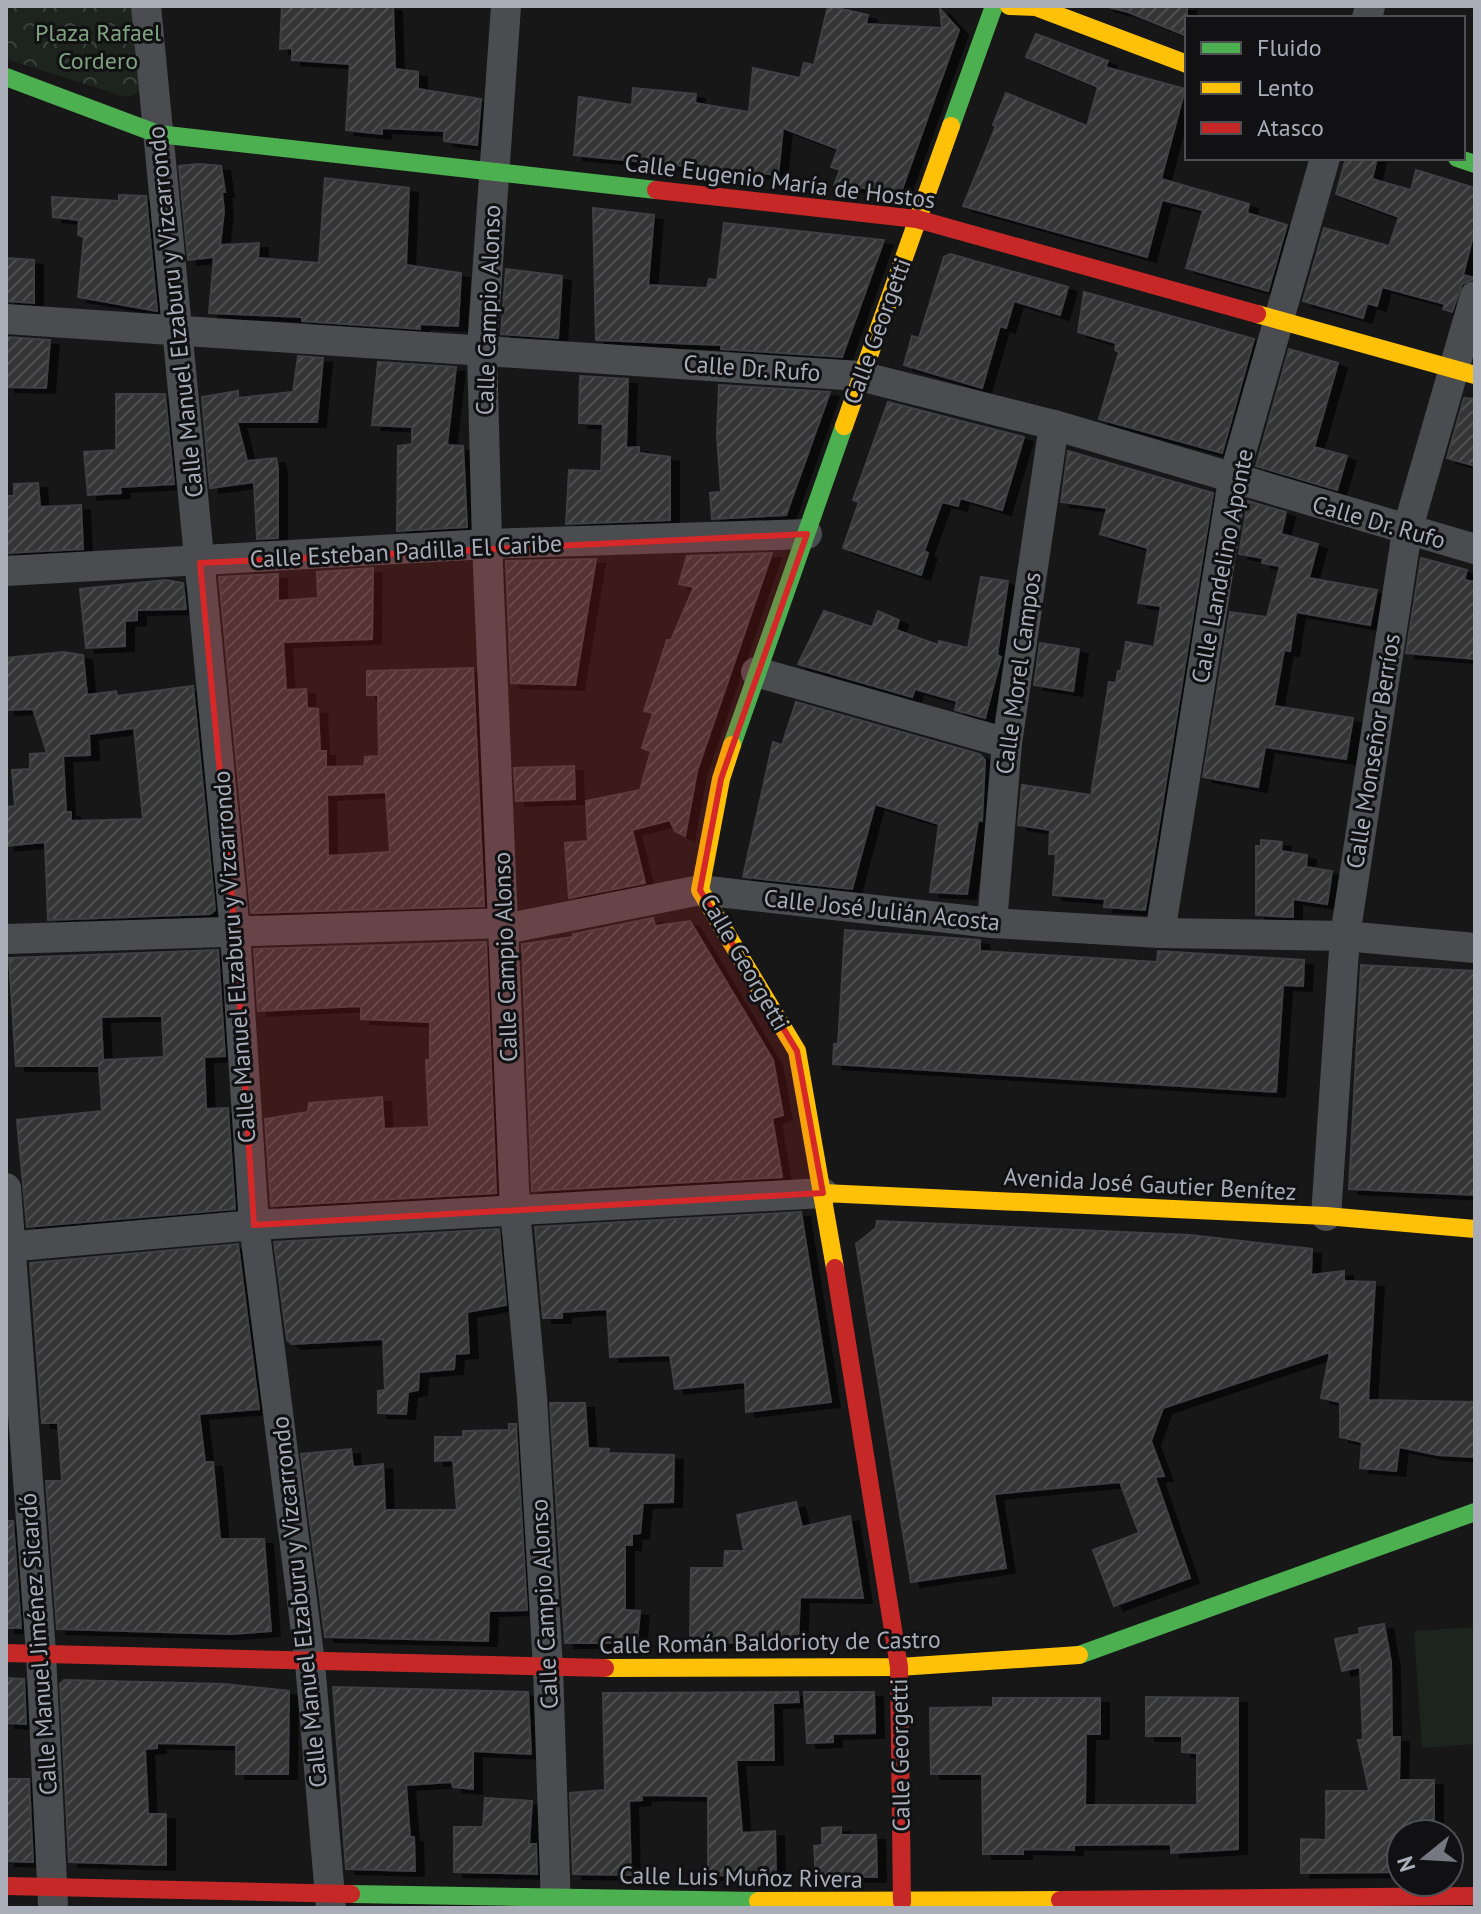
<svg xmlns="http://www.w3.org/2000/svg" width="1481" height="1914" viewBox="0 0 1481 1914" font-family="'PT Sans',sans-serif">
<defs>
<pattern id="park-crowns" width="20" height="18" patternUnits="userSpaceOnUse" patternTransform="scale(2)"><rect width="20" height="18" fill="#1d241e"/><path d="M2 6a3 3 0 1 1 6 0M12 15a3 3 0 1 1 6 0" fill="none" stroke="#3b413d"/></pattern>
<pattern id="building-hatch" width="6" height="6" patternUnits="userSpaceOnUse" patternTransform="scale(2)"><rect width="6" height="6" fill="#353536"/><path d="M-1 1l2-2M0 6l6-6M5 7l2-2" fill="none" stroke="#4f5051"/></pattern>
<filter id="shadow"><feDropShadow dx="9" dy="5" stdDeviation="0" flood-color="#0009"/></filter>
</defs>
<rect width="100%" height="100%" fill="#171717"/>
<path fill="url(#park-crowns)" d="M6,6h129l7,81 -8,8 -8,2 -120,-38z"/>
<path fill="#1d241e" d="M1475,1627v117l-53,4 -8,-117z"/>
<g fill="url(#building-hatch)" stroke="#3f4043" stroke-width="2" fill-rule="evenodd" filter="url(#shadow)">
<path d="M282,6h111l2,63 23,3v17l63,10 -4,46 -33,-4v-10l-62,-3v6l-36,-4 4,-66 -58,-4v-12l-12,1z"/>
<path d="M828,6l40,9 -2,9 76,4 -2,-19 19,21 -58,162 -67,-7 6,-15 -9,-3 7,-18 -55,-21 -5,47 -204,-20 5,-58 53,8 1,-17 63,6 -1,9 54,9 4,-44 47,10 4,-15 10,2z"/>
<path d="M1104,6h83v30l-59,-24z"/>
<path d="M1036,34l72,27 -3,6 80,22 -24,90 88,25 -2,9 40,12 -19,66 -82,-23 17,-58 -41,-10 -15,57 -184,-51 33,-80 -3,-1 13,-32 81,33 11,-39 -72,-30z"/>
<path d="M1346,158h31l-5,21 39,11 5,-20 59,18v40l-12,47 12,3 -13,6 -10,28 -9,-3 2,-5 -63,-17 -5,19 -10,-3 -4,15 -60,-17 21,-73 65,18 10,-29 -63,-23z"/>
<path d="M199,164l22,2 4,26h-3l2,19 -4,34 39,-2 -1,15 61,5 6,-85 84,10 -3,77 55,8 -3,53 -38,-2v5l-118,-8v-4l-93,-4 5,-56 -26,3 -9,-94z"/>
<path d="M119,195l27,1 11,115 -79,-14 6,-60 -6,-2 1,-15 -26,-3 -1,-20 67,4z"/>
<path d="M593,208l61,7 -6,70 59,3 2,-9 8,1 7,-57 160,17 -42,117 -121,-8v-4l-125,-5z"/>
<path d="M950,254l118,33 -8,28 -46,-14 -8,27 -6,-2 -18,62 -78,-23 8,-29 7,2 25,-81z"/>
<path d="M6,258l28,2v43l-28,-2z"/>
<path d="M506,269l56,7 -4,62 -57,-4z"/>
<path d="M1084,292l170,47 -32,114 -123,-34 20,-67 -4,-2 1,-7 -38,-11z"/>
<path d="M6,337l44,3 -4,48 -40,-1z"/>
<path d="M1289,349l49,14 -24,84 33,9 -10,34 -81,-24z"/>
<path d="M298,356l25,2 -6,64h-80l10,39 29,-3 2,10v70l-21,1 -3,-57 -44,6 -8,-91 36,-6v7l55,-6z"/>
<path d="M378,362l78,5 -9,78 16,1 4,81 -70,4 1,-85 14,-2v-17l-40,-2z"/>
<path d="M580,376l48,3 -2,69 13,-1v6l31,4v63l-104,4 3,-54 32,1 2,-47 -24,-1z"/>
<path d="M719,385l111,7 -44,123 -74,4 -2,-26 11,-1 -4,-56z"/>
<path d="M116,394h49l9,90 -54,3 1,6 -33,2 -4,-43 32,-2z"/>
<path d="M1464,398l11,1v67l-28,-8z"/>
<path d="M888,402l136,35 -22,73 -42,-12 -2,8 -16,-4 -18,49 4,2 -7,22 -78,-27 16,-46 -6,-2z"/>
<path d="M1068,451l145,42 -68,417 -41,-3 1,-8 -52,-4 3,-41h-7l1,-24 -32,-5 4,-40 69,10 18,-113 7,1 2,-12h3l5,-29 28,5 7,-41 -23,-3 10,-55 -48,-14 7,-26 -46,-6z"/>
<path d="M38,483l2,24 41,-2 2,44 -77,4v-57h8v-12z"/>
<path d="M1248,501l38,11 -5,22 37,10 -9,34 68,12 -7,35 -74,-13 -6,39 -6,-1 -10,56 79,12 -7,41 -81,-12 -7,40 -55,-10 27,-165 37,5 13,-51 -18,-3 1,-5 -24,-4z"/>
<path d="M772,553l-75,218 -12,65 -10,-5 -5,-11 -38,10 13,53 -76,15 -4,-55 23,-2 -2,-40 54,-11 11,-39 -9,-3 11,-35 -9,-2 23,-71h4l23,-53 -15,-3 8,-28z"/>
<path d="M1421,558l46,12 -3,10 11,2v77l-69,-6z"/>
<path d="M596,559l-21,126 -64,-2 -5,-122z"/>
<path d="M373,568l-1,71 -89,3 3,48 20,-1 1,19 11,1 2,42h6v16l38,-1 1,-9 14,-1 -1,-61h-11v-24l106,-3 11,238 -233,7 -32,-336 59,-3v27l40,-3 -1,-26zM386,792l4,60 -62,4 -1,-61z"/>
<path d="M981,577l27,4 -11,74 4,2 -16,61 -30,-8 2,-9 -42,-12 -3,8 -114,-33 26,-53 48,16 6,-16 21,9 -3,10 42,15 1,-4 29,7z"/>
<path d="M166,580l17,3 3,26 -49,1v10l-12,1v25l-39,2 -6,-59z"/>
<path d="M1040,643l39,6 -6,42 -39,-6z"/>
<path d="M63,652l20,3 4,40 29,-4 1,5 76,-10 22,224 -5,4 -162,6 -3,-78 -39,4v-39l9,-1 -3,-36 18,-1v-15l17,-1 -14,-44 -27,1v-52zM134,728l9,91 -72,2v-9h-5l-3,-56 27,-1 -1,-21z"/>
<path d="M796,702l183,52 6,6 -3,61 -4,-1 -11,74 -37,-2 9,-68 -64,-20 -23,85 -109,-12 30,-135 9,3z"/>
<path d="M574,766l1,33 -59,2 -2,-33z"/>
<path d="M1261,840l21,2 -1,9 26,4 -1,12 26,4 -5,33 -34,-5v18l-37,-2v-69h5z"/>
<path d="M653,918l2,8 35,-5 83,139 10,55 -11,3 10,59 -250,14 -10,-247 51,-7v-3z"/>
<path d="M845,930l135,10v11l177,11 1,-11 146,9 -1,26 -20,-1 -7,107 -443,-28 1,-20h4z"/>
<path d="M486,942l10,251 -225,13 -6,-87 43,-7 1,-9 73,-6 2,32 45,-2 -3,-67h4v-38l-69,-3v-13l-103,5 -4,-62z"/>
<path d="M218,950l7,106 -21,1 2,52 22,-1 7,101 -208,18 -10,-107 85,-9 -3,-45h-83l-7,-108zM141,1016h21l2,41 -61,3 -2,-43z"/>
<path d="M1361,965l114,6v224l-126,-6z"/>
<path d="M801,1212l30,190 -85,10 -1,-30 -70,7 -5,-34 -60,2 -3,-48 -45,3v6h-19l-8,-91z"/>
<path d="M877,1221l313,14 122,14 -1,26 33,-4v10l31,1 -7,118 107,2v55l-37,-2 -39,-8 -3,24 -36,-3 2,-26 -22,-5v-35l-19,-4 9,-46 -167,56 -12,33 13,35 -9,1 35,101 -76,28 -21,-56 46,-17 -19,-51 -126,12 12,74 -95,14 -55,-338 20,-16z"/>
<path d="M499,1229l7,76 -39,7 2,41 -14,1 -1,15 -35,3 -1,18 -10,2 -2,22 -28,-1v-22l7,-1 -2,-51 -91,5 -5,-4 -13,-98z"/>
<path d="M238,1244l21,165 -60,5 6,48h8l7,77h44l7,92 -40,3 -174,-5 -11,-148h16l-4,-58h-16l-12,-160z"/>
<path d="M550,1403h35l3,45 21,1 -1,4 66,2 -1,47 -30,1 -3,30 -8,1v11h-7v65l15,1 -3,32h-72z"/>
<path d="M509,1424h7l11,186 -38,1 -1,30 -163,-4 -24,-183 50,-5 2,18 30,-3 2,46h72l-4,-50 -18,1v-24h28v-6l46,-1z"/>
<path d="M796,1502l6,25 48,-11 13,82 -63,-1 -2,45 -108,1 1,-75h33l1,-17h19l-7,-36z"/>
<path d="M6,1521h7l8,107h-15z"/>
<path d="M1384,1624l7,38 1,75h8l-1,43h35v54h-33v38l-100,1v-34l25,1v-49h43l-11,-51h5l-3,-73 -18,4 -7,-32 25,-5 -1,-6z"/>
<path d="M6,1678l18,1 2,45 -20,-1z"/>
<path d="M64,1680l161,4 64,7 -1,83h-52v-29l-79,-2v5l-12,1 3,65h18v51l-97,-3 -9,-178z"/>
<path d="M333,1687l195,5 3,62 -58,-3v38l-20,-2 -1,-5 -46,3 4,52h4l1,34 -69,-2z"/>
<path d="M798,1692l1,10 -26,1 1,57h-38l6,73 33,-2 1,45 -68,-1v-79l-67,-1 1,5 -13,1 2,74 -58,-1 -3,-81 35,-3 -2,-97z"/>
<path d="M804,1692h70l1,41 -42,1v8l-26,1z"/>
<path d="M1146,1697l92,1v151l-67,4v-9l-97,1v5l-51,-1v5h-40l-1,-80h-51l-1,-66 63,-1v-9h107v36h-14l-1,71h112v-52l-15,-1v-16h-36z"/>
<path d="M6,1779h23l4,83 -27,-1z"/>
<path d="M485,1798l47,3 -3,43h7l1,30 -83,-2v-45h29z"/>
<path d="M841,1827v8h35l1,42 -61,-1 -2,-30 8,-1v-17z"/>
</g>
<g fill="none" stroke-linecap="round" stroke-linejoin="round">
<g stroke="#4b4c50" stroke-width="30">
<path d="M146,6l89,926 19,293 56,438 21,245"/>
<path d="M506,6l-24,342 5,196 28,666 17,187 16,271 8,240"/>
<path d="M1367,18l3,-12"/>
<path d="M6,319l854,57 194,49 421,124"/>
<path d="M6,571l481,-27 320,-10"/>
<path d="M756,672l251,71"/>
<path d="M992,923l15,-180 47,-318"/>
<path d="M1160,933l73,-453 92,-322"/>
<path d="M6,939l498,-16 6,5 190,-38 292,33 168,10 185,3 130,12"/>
<path d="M6,1188l35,465 12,251"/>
<path d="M1326,1216l19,-280 62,-405 68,-235"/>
<path d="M6,1247l248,-22 569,-32"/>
</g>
<g stroke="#4caf50" stroke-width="18">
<path d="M6,77l152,57 498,56"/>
<path d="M951,126l43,-120"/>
<path d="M1457,158l18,6"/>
<path d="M732,745l112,-319"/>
<path d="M1079,1655l396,-143"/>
<path d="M351,1894l407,7"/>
</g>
<g stroke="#ffc107" stroke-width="18">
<path d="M1009,6l27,1 151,57"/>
<path d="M1257,314l218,61"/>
<path d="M844,426l107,-300"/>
<path d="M732,745l-11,34 -21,111 97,161 38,217"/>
<path d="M823,1193l503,23 149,13"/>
<path d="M605,1668l294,-1 180,-12"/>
<path d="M758,1901l302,-1"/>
</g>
<g stroke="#c62828" stroke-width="18">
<path d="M656,190l261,29"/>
<path d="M917,219l340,95"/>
<path d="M835,1268l64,399 3,235"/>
<path d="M6,1653l599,15"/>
<path d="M6,1886l345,8"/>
<path d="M1060,1900l415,-4"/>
</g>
</g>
<path fill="#d62828" fill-opacity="0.2" stroke="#d62828" stroke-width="6" stroke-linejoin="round" d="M807,534l-86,245 -21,111 97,161 26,142 -569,32 -19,-293 -35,-369z"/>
<g text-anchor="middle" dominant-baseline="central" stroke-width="6" stroke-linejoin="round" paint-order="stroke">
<g font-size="24" fill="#7fa381" stroke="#111113">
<text x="98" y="32">Plaza Rafael<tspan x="98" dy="28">Cordero</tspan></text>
</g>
<g font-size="24" fill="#a8adb8" stroke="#111113">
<text transform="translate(780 181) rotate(7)">Calle Eugenio María de Hostos</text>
<text transform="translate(488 310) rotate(-88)">Calle Campio Alonso</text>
<text transform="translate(175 312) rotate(-96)">Calle Manuel Elzaburu y Vizcarrondo</text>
<text transform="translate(877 331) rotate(-70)">Calle Georgetti</text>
<text transform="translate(752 368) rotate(4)">Calle Dr. Rufo</text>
<text transform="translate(1379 522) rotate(16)">Calle Dr. Rufo</text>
<text transform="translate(406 551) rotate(-3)">Calle Esteban Padilla El Caribe</text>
<text transform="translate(1222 566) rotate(-79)">Calle Landelino Aponte</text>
<text transform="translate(1018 673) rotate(-82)">Calle Morel Campos</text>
<text transform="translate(1373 751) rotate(-81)">Calle Monseñor Berríos</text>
<text transform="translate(882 910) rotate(6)">Calle José Julián Acosta</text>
<text transform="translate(234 957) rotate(-94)">Calle Manuel Elzaburu y Vizcarrondo</text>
<text transform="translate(505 957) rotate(-92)">Calle Campio Alonso</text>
<text transform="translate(745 962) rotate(60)">Calle Georgetti</text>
<text transform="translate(1150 1184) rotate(3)">Avenida José Gautier Benítez</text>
<text transform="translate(299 1602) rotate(-96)">Calle Manuel Elzaburu y Vizcarrondo</text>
<text transform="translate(544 1604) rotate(-93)">Calle Campio Alonso</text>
<text transform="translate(770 1642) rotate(-1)">Calle Román Baldorioty de Castro</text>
<text transform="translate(38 1644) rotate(-94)">Calle Manuel Jiménez Sicardó</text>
<text transform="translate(900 1755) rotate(-91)">Calle Georgetti</text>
<text transform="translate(741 1877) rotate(1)">Calle Luis Muñoz Rivera</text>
</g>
</g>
<rect width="1481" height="1914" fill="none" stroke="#a8adb8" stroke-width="16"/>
<rect x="1185" y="16" width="280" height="144" fill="#111113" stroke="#4d4f55" stroke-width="2"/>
<rect x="1201" y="42" width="40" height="12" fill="#4caf50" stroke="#4d4f55" stroke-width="2"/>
<text x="1257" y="56" font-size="24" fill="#a8adb8">Fluido</text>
<rect x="1201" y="82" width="40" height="12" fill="#ffc107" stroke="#4d4f55" stroke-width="2"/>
<text x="1257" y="96" font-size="24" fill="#a8adb8">Lento</text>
<rect x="1201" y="122" width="40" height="12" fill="#c62828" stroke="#4d4f55" stroke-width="2"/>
<text x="1257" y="136" font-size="24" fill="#a8adb8">Atasco</text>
<g transform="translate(1425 1858) rotate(252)"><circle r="38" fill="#111113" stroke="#4d4f55" stroke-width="2"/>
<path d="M0-6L14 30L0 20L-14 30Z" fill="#757880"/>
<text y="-12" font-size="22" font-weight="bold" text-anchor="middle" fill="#a8adb8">N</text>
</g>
</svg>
